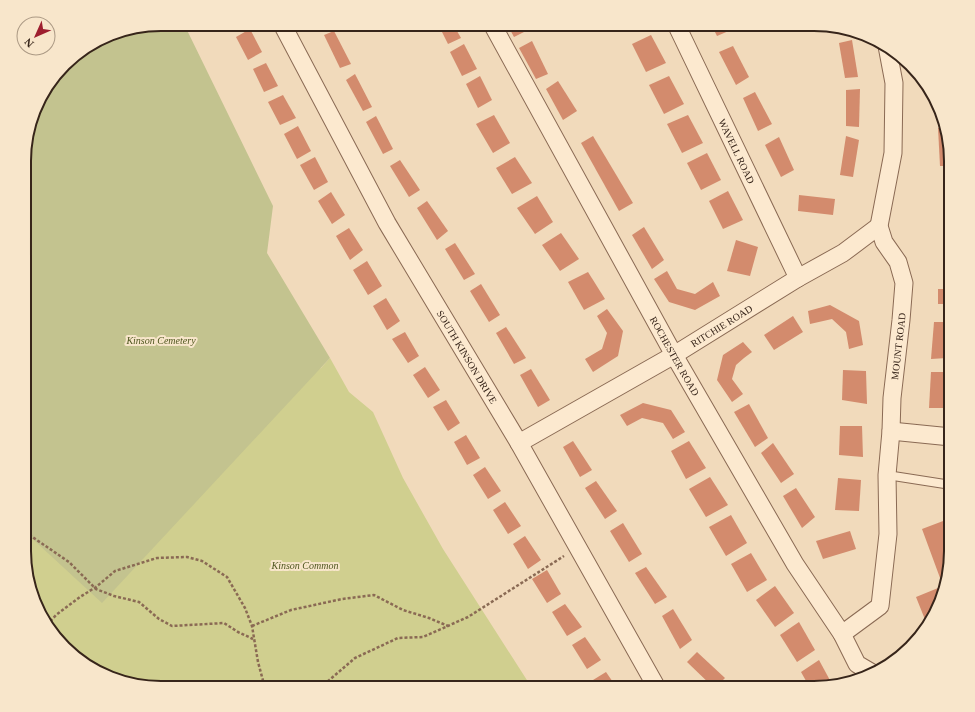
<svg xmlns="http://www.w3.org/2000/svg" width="975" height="712" viewBox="0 0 975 712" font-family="'Times New Roman',serif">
<rect width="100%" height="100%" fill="#f1dabb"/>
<path fill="#d0cf8f" d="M330,358l19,34 24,20 30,66 40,71 89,139h-380l-35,-7 -40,-21 -35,-41 -17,-50v-60l296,-141z"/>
<path fill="#c3c38f" d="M161,24h23l89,182 -6,47 63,105 -228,245 -77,-71v-389l13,-43 33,-42 38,-24z"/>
<g fill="#d38b6d">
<path d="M231,24h11l-9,5z"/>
<path d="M438,24h15l8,14 -13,6z"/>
<path d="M507,24h16l3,7 -12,6z"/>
<path d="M626,24h17l1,1 -14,7z"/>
<path d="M711,24h16l4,6 -14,6z"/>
<path d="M835,27l9,2 -7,3z"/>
<path d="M250,29l12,23 -14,8 -12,-23z"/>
<path d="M334,31l17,33 -11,4 -16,-33z"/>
<path d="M651,35l15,28 -20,9 -14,-28z"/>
<path d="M852,40l6,37 -13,1 -6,-35z"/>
<path d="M532,41l16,33 -12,5 -17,-31z"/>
<path d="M464,44l13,25 -15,7 -12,-24z"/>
<path d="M733,46l16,31 -13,8 -17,-33z"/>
<path d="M266,63l12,23 -14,6 -11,-23z"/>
<path d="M355,74l17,33 -9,4 -17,-31z"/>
<path d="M480,76l12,24 -14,8 -12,-24z"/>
<path d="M669,76l15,28 -20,10 -15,-29z"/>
<path d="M558,81l19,30 -14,9 -17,-31z"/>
<path d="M860,89l-1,38 -13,-1v-36z"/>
<path d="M755,92l17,32 -14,7 -15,-33z"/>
<path d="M283,95l13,23 -16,7 -12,-23z"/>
<path d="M933,96l4,4 3,10h-7z"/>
<path d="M494,115l16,28 -17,10 -17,-29z"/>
<path d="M688,115l15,28 -21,10 -15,-29z"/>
<path d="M376,116l17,33 -10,5 -17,-32z"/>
<path d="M298,126l13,25 -14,8 -13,-25z"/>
<path d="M938,128h6l7,24v14h-11z"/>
<path d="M593,136l40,67 -14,8 -38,-68z"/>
<path d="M846,136l13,4 -6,37 -13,-2z"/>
<path d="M779,137l15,33 -13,7 -16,-32z"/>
<path d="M707,153l14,27 -20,10 -14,-27z"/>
<path d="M315,157l13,25 -14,8 -14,-25z"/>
<path d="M515,157l17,26 -20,11 -16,-26z"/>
<path d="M400,160l20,30 -11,7 -19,-31z"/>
<path d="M728,191l15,29 -20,9 -14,-28z"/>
<path d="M331,192l14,23 -13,9 -14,-23z"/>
<path d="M799,195l36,4 -2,16 -35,-4z"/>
<path d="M537,196l16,26 -18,12 -18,-26z"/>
<path d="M946,196h5v13l-6,-1z"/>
<path d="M427,201l21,30 -11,9 -20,-32z"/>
<path d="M951,225v37h-6l-1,-36z"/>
<path d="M644,227l20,33 -12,9 -20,-34z"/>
<path d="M349,228l14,22 -13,10 -14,-24z"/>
<path d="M561,233l18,26 -19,12 -18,-26z"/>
<path d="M736,240l22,7 -8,29 -23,-5z"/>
<path d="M455,243l20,31 -11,6 -19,-31z"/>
<path d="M367,261l15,25 -14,9 -15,-25z"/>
<path d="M667,271l10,18 18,5 18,-12 7,14 -25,14 -26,-8 -15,-23z"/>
<path d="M588,272l17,27 -21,11 -16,-28z"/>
<path d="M481,284l19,31 -11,7 -19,-31z"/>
<rect x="938" y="289" width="13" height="15"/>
<path d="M386,298l14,23 -13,9 -14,-24z"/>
<path d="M830,305l29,16 4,24 -14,4 -3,-17 -14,-13 -22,5 -2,-13z"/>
<path d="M607,309l16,22 -5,25 -25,16 -8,-13 17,-10 5,-16 -10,-17z"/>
<path d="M793,316l10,16 -29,18 -10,-15z"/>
<path d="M934,322h15l-2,36 -16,1z"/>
<path d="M506,327l20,31 -12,6 -18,-31z"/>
<path d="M405,332l14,24 -11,7 -16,-24z"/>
<path d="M743,342l9,10 -8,6 -8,7 -4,14 11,15 -11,8 -15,-22 6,-25z"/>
<path d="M425,367l15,23 -12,8 -15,-23z"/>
<path d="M531,369l19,31 -12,7 -18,-32z"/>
<path d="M843,370l23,1 1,33 -25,-4z"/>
<path d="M931,372h15l-2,36h-15z"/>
<path d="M446,400l14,23 -12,8 -15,-24z"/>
<path d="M643,403l28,7 14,22 -12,7 -10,-16 -21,-5 -15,8 -7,-11z"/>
<path d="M749,404l19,34 -13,9 -21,-35z"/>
<path d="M840,426h22l1,31 -24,-2z"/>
<path d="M466,435l14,23 -13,7 -13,-23z"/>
<path d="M573,441l19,29 -12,7 -17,-30z"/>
<path d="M689,441l17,27 -20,11 -15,-28z"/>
<path d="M773,443l21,31 -13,9 -20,-30z"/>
<path d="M485,467l16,24 -13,8 -15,-24z"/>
<path d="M710,477l18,28 -22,12 -17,-28z"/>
<path d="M838,478l23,2 -2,31 -24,-1z"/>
<path d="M596,481l21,30 -12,8 -20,-31z"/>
<path d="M796,488l19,29 -13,11 -19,-32z"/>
<path d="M505,502l16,24 -13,8 -15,-24z"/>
<path d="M731,515l16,28 -21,13 -17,-29z"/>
<path d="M951,518v42l-10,43 -10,17 -5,2 -10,-25 27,-11 -21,-57z"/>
<path d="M623,523l19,31 -13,8 -19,-31z"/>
<path d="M850,531l6,18 -33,10 -7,-18z"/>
<path d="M525,536l16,24 -13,9 -15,-25z"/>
<path d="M751,553l16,27 -20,12 -16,-28z"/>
<path d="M646,567l21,30 -12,7 -20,-31z"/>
<path d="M547,570l14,24 -14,9 -15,-24z"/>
<path d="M775,586l19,27 -19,14 -19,-27z"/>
<path d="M565,604l17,23 -15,9 -15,-24z"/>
<path d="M673,609l19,31 -12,9 -18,-33z"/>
<path d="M799,622l16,28 -18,12 -17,-27z"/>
<path d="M585,637l16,23 -14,9 -15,-24z"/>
<path d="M697,652l28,26 -10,10h-1l-27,-26z"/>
<path d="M819,660l13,24 -18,4h-4l-9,-16z"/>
<path d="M606,672l11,16h-20l-4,-8z"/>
</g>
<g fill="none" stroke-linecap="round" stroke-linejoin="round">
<g stroke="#8a6a54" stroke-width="10">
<path id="service" d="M887,475l64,10"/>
</g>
<g stroke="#8a6a54" stroke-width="19">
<g id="minor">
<path id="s1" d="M282,24l105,199 132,220 138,245"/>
<path id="s2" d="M492,24l182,331 121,209 47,70 15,30 17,10"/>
<path id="s3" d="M676,24l122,254"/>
<path d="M891,431l60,6"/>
<path id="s4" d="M519,443l155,-88 124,-77 45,-25 36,-27"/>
<path id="s5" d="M842,634l38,-28 8,-72 -1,-59 4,-44 1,-33 9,-78 3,-37 -6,-21 -14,-20 -5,-16 14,-73 1,-70 -7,-37"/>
</g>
</g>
<g stroke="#8a6a54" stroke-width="2.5" stroke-dasharray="3 2" stroke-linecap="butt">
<path d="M25,532l44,30 27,27 18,7 25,6 20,17 13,7 52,-3 14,9 15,7"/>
<path d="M47,625l9,-10 24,-18 16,-10 19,-16 42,-13 30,-1 15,4 25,16 18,31 7,18 6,36 7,26"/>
<path d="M252,626l39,-16 51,-11 32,-4 29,15 26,8 19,8"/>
<path d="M320,688l35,-30 43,-20 25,-1 45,-20 96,-61"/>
</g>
<use href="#service" stroke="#fce9cf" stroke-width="8"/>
<use href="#minor" stroke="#fce9cf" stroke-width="17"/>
</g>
<g text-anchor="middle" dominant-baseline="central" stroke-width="4" stroke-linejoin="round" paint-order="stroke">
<g font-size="10" fill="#37251a" stroke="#f8e6cb">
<text stroke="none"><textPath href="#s3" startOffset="141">WAVELL ROAD</textPath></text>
<text stroke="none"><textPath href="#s4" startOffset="234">RITCHIE ROAD</textPath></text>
<text stroke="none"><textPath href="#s5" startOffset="308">MOUNT ROAD</textPath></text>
<text stroke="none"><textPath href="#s2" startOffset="379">ROCHESTER ROAD</textPath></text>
<text stroke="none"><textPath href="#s1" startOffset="381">SOUTH KINSON DRIVE</textPath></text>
</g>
<g font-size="10" font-style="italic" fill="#4f561f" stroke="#f8e6cb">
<text x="161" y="340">Kinson Cemetery</text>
<text x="305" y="565">Kinson Common</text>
</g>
</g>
<path d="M0 0H975V712H0ZM161 31H814A130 130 0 0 1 944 161V551A130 130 0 0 1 814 681H161A130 130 0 0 1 31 551V161A130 130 0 0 1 161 31Z" fill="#f8e6cb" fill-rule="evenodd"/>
<path fill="none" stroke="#37251a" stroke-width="2" d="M161 31H814A130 130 0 0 1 944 161V551A130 130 0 0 1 814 681H161A130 130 0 0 1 31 551V161A130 130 0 0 1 161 31Z"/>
<g transform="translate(36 36) rotate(225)"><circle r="19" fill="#f8e6cb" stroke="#ab9984"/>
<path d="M0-3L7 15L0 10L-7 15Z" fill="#9e1f2f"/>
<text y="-6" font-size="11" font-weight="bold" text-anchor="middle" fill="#37251a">N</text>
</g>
</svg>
